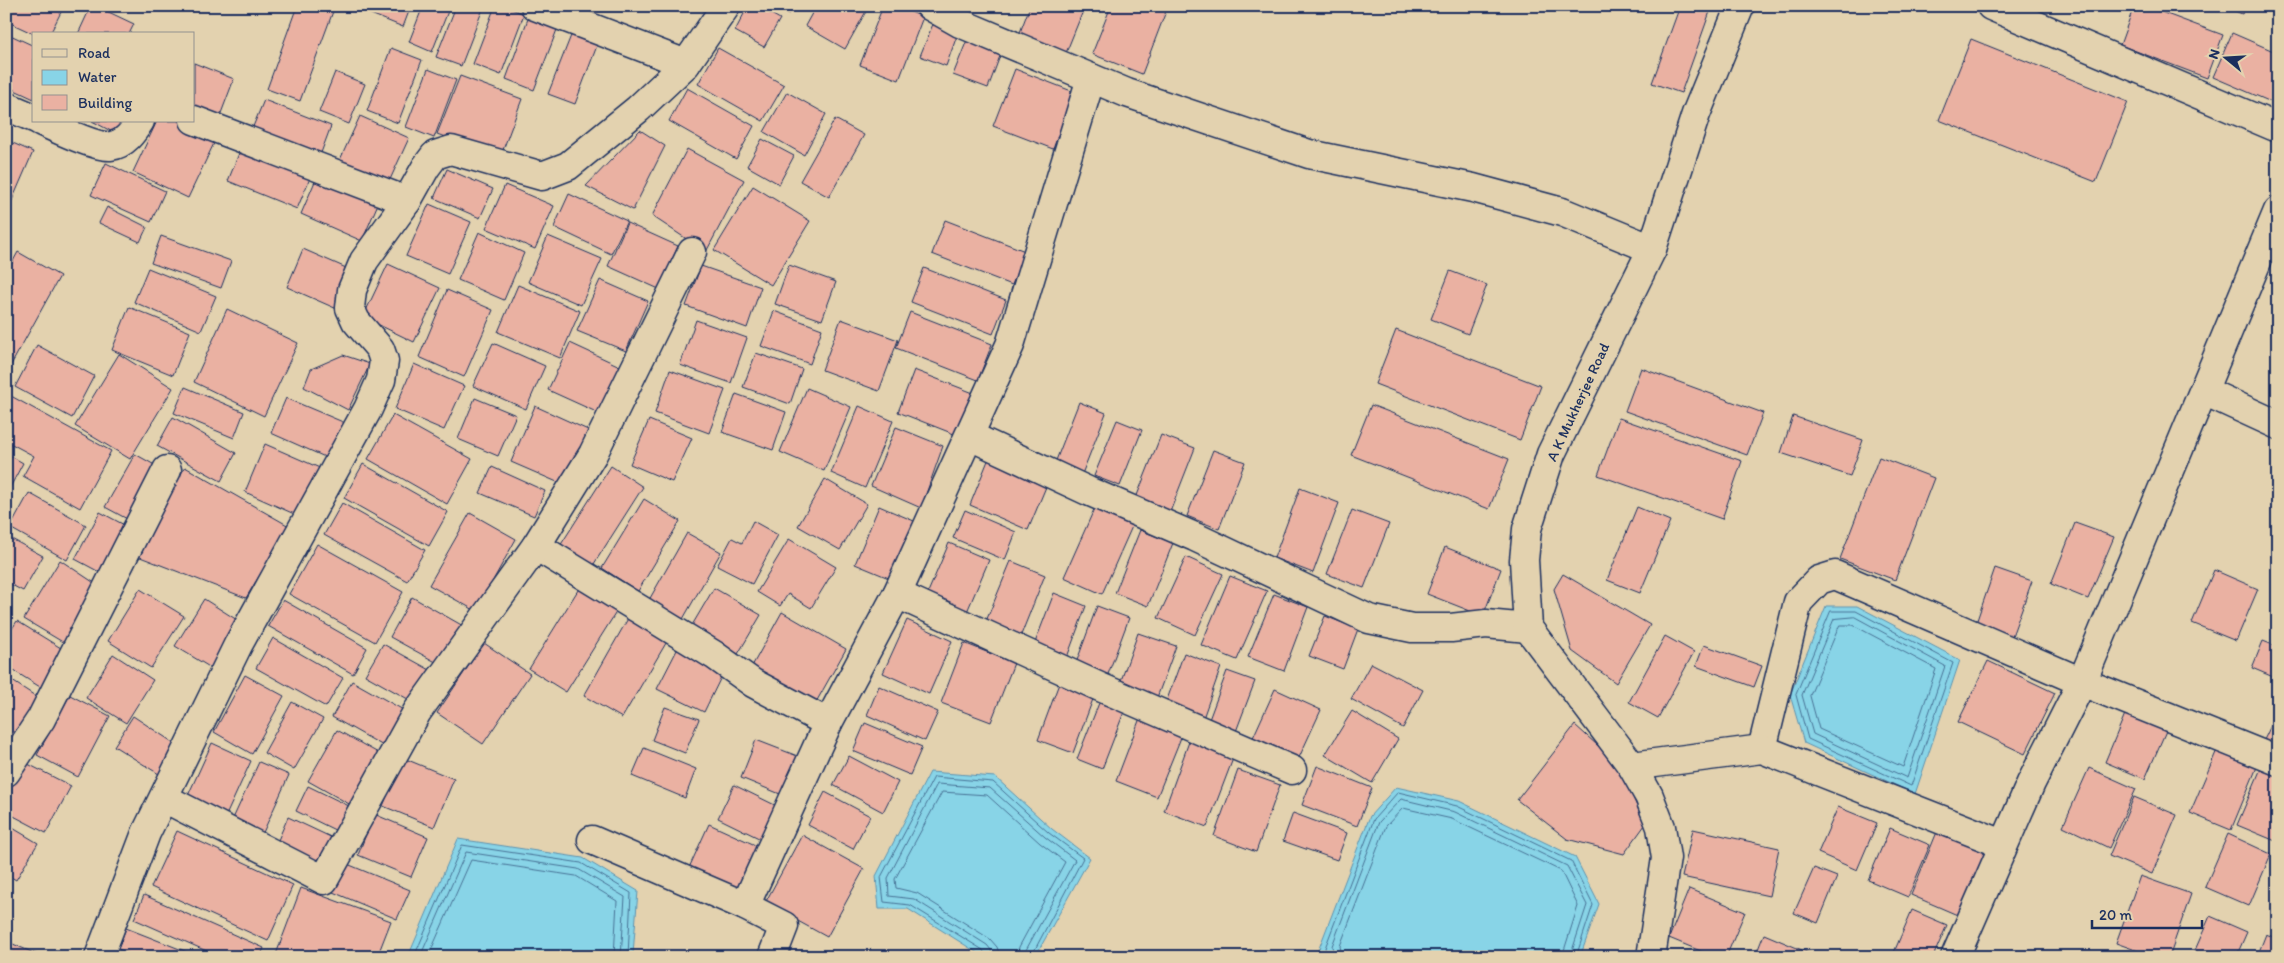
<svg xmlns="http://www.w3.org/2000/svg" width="2284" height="963" viewBox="0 0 2284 963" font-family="Itim,sans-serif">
<rect width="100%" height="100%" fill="#e3d2af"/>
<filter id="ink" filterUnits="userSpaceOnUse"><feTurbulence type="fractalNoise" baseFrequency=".02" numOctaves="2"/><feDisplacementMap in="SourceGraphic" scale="10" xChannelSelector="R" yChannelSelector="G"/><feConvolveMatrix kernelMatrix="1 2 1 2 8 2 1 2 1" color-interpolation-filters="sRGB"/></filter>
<g filter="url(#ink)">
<g fill="#88d4e7" stroke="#5c92b0">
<path d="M1826,606h31l103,54 -45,134 -111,-51 -14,-48z"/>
<path d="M930,772l65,5 57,52 38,29 -55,99h-51l-76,-48h-29l-3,-33z"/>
<path d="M1396,787l63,14 116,56 24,47 -19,53h-255l-7,-6 52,-135z"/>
<path d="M458,839l125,19 55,33 -5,63 -2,3h-223z"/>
</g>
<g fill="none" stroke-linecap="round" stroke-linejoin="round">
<g stroke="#477195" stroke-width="1">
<path d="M1831,611h25l97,52 -42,123 -103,-47 -12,-44z"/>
<path d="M1855,617l90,49 -38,112 -94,-44 -11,-39 32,-76z"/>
<path d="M1840,625h13l83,44 -33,98 -84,-38 -9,-33z"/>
<path d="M414,957l48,-112 119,18 50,30 -3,64"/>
<path d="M420,957l46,-105 112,17 47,28 -4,60"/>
<path d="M428,957l43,-97 105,16 41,25 -3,56"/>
<path d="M986,957l-3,-7 -73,-45 -26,-3 -3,-25 53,-100 59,5 56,51 34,25 -52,99"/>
<path d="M992,957l-1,-7 -4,-5 -73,-46 -25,-3 -1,-18 49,-94 53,4 55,49 30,23 -49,90 -1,7"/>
<path d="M1000,957l-3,-10 -7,-8 -73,-46 -21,-5 -1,-9 47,-87 45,3 53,48 25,19 -46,85 -2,10"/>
<path d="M1328,957l-3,-9 49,-129 24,-27 59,14 114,55 22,44 -17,52"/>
<path d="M1334,957l-2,-11 47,-124 22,-23 54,13 112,54 20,39 -17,52"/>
<path d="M1342,957l-2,-11 46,-120 17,-18 49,11 109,52 17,35 -16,51"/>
</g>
</g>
<g fill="#eab1a2" stroke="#1b2f5e">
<path d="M6,6h58l-14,28h-16l-28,-13z"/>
<path d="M91,6h5l38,18 -5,10h-51z"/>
<path d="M297,6h38l-35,95 -33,-12z"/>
<path d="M351,6h60l-8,21z"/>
<path d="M423,6h27l-18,46 -23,-10z"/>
<path d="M456,6h28l-23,60 -25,-9z"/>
<path d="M495,6h9l20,8 -23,61 -28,-11z"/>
<path d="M748,6h9l23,13 -16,28 -29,-16z"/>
<path d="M776,6h18l-5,8z"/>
<path d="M816,6h53l-24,43 -40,-23z"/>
<path d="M883,6h13l27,11 -24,63 -39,-15z"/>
<path d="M1030,6h55l-19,47 -47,-18z"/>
<path d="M1111,6h57l-26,68 -50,-20z"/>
<path d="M1680,6h32l-31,87 -29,-10z"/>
<path d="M2134,6h11l78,29 -16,43 -87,-33z"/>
<path d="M2224,6h22l-4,8z"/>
<path d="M529,16l29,11 -24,63 -28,-11z"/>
<path d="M933,24l25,9 -12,33 -26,-10z"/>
<path d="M6,33l28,13v53l-28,-13z"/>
<path d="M572,33l26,10 -23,61 -27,-10z"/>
<path d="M2232,33l46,20v52l-65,-28z"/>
<path d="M969,35l34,13 -15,40 -35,-13z"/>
<path d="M1971,39l157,63 -32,80 -157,-62z"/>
<path d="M391,48l31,12 -24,63 -31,-12z"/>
<path d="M718,48l66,37 -21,36 -65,-37z"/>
<path d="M194,63l40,16 -14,37 -26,-10z"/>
<path d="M428,69l28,11 -22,58 -28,-11z"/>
<path d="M1015,69l59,23 -21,57 -60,-23z"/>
<path d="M335,72l30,12 -16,40 -30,-12z"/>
<path d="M460,76l62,23 -22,59 -63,-24z"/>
<path d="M687,88l67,38 -18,33 -67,-38z"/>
<path d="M787,92l39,22 -22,41 -40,-23z"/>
<path d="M264,100l67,26 -13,35 -68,-27z"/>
<path d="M360,116l49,22 -21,46 -49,-22z"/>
<path d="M835,119l29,16 -35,62 -29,-16z"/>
<path d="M92,121h40l-8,17z"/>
<path d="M157,121h21l38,18 -28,59 -55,-26z"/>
<path d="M640,130l25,16 -32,64 -47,-24z"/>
<path d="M762,139l32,17 -15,28 -32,-18z"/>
<path d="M6,140l27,12 -26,60 -1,-1z"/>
<path d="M243,143l70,28 -16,38 -69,-28z"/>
<path d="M687,149l57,31 -38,72 -54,-36z"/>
<path d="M106,163l59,28 -14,31 -60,-27z"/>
<path d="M447,169l46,20 -13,29 -46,-20z"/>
<path d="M319,172l61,27 -18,42 -61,-27z"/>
<path d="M505,185l49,21 -19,43 -49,-21z"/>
<path d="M753,186l57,35 -39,64 -57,-35z"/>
<path d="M569,194l58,27 -16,33 -57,-27z"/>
<path d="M429,204l42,18 -23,52 -42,-18z"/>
<path d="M107,207l40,20 -7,15 -41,-19z"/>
<path d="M945,220l80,31 -13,34 -80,-31z"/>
<path d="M627,223l51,23 -19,43 -51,-23z"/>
<path d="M479,232l45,21 -20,47 -46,-20z"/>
<path d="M161,236l70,25 -10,27 -70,-25z"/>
<path d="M548,236l54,23 -21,46 -53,-23z"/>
<path d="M303,249l50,22 -16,38 -50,-22z"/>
<path d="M18,252l42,24 -49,89 -5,-3v-88z"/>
<path d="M388,264l52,24 -26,54 -51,-25z"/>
<path d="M789,265l47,17 -14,38 -47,-16z"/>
<path d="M701,266l60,21 -14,41 -61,-22z"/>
<path d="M148,268l68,28 -15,35 -67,-29z"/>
<path d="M924,268l82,32 -13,34 -82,-32z"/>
<path d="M1450,271l37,14 -19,49 -37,-15z"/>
<path d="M600,280l48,21 -22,50 -49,-20z"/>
<path d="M518,285l62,26 -20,47 -62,-26z"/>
<path d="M447,290l46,20 -29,67 -45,-20z"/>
<path d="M129,307l61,25 -17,43 -61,-25z"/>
<path d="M227,309l71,34 -34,73 -70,-34z"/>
<path d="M774,311l48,18 -12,35 -49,-18z"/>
<path d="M910,312l82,32 -14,36 -82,-32z"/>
<path d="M841,319l57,21 -19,51 -57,-21z"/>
<path d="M696,320l51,18 -16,45 -51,-18z"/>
<path d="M1396,330l145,56 -21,54 -145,-56z"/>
<path d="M493,343l52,23 -19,43 -53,-23z"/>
<path d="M570,343l54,25 -21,47 -55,-25z"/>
<path d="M37,345l57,31 -22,42 -57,-31z"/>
<path d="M756,353l46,16 -12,35 -47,-17z"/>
<path d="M119,354l54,34 -43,71 -55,-33z"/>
<path d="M343,355l27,9 -22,46 -44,-23 7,-18z"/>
<path d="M414,364l50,22 -20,44 -49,-21z"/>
<path d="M1641,368l122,45 -16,42 -122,-44z"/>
<path d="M670,370l55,20 -16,43 -54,-20z"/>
<path d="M914,370l62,24 -17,42 -61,-24z"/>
<path d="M185,387l59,25 -10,26 -60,-25z"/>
<path d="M807,388l44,19 -27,64 -44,-19z"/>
<path d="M736,394l50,18 -13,38 -51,-18z"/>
<path d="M11,396l100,55 -31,57 -57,-32 11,-20 -28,-15v-37z"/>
<path d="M286,398l64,27 -16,36 -63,-28z"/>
<path d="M475,398l41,17 -18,41 -40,-17z"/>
<path d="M1079,402l27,11 -24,61 -27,-11z"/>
<path d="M1371,405l138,54 -20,50 -138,-54z"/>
<path d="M535,406l53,24 -24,55 -53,-23z"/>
<path d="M859,406l34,15 -28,67 -34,-15z"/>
<path d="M393,415l79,44 -25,45 -79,-45z"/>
<path d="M1793,416l70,24 -13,36 -69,-23z"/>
<path d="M173,417l63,36 -15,28 -64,-35z"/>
<path d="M1619,418l123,43 -20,58 -124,-44z"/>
<path d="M649,420l43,18 -20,44 -42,-18z"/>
<path d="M1117,420l25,10 -22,56 -26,-10z"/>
<path d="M896,427l47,19 -22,62 -50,-22z"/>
<path d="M1161,435l34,13 -25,64 -34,-14z"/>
<path d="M265,444l57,25 -21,48 -56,-25z"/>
<path d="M1213,450l32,12 -26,67 -32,-13z"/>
<path d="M6,453l17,10 -17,32z"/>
<path d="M135,454l25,14 -29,53 -26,-14z"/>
<path d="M1879,457l55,21 -39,102 -55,-21z"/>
<path d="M989,458l59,24 -20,48 -58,-25z"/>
<path d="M363,464l85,48 -19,34 -85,-48z"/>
<path d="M611,466l32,21 -51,80 -32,-21z"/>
<path d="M185,467l104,59 -43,72 -111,-43z"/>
<path d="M492,467l53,24 -11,25 -54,-23z"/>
<path d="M825,479l42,25 -27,46 -42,-24z"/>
<path d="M1300,488l39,15 -26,70 -39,-15z"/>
<path d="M29,493l57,32 -19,35 -57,-32z"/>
<path d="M644,499l36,22 -42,70 -36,-23z"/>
<path d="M342,503l83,47 -18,31 -83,-46z"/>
<path d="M1096,505l38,17 -32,72 -38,-17z"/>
<path d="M879,506l42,18 -25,57 -41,-17z"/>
<path d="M1637,507l33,14 -30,72 -33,-13z"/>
<path d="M965,510l51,22 -11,28 -52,-22z"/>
<path d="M1352,510l37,14 -25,64 -37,-14z"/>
<path d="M100,512l30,16 -25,47 -30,-16z"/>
<path d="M470,513l46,26 -40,72 -47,-26z"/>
<path d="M753,521l25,14 -26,49 -35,-18 15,-28 10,5z"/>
<path d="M2075,523l39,14 -26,62 -37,-15z"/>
<path d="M1140,530l33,13 -25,63 -33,-13z"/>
<path d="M687,533l34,19 -38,67 -34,-19z"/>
<path d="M6,536l37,20 -20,35 -17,-9z"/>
<path d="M789,539l47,28 -25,41 -23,-14 -8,12 -23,-14z"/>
<path d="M949,543l40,17 -23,54 -40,-17z"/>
<path d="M317,544l86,48 -28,50 -86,-48z"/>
<path d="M1445,547l56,22 -18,47 -56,-22z"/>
<path d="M1186,557l37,17 -28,61 -37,-17z"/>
<path d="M60,560l42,28 -31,59 -47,-28z"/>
<path d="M1011,561l34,14 -26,65 -35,-14z"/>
<path d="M1995,568l37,13 -20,55 -36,-13z"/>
<path d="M2214,570l44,19 -22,52 -44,-18z"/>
<path d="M1563,574l87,51 -34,58 -44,-32 -18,-62z"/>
<path d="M1230,576l37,15 -30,69 -36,-15z"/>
<path d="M583,582l37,24 -54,86 -37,-23z"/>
<path d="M714,588l47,27 -23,39 -47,-27z"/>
<path d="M140,589l44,27 -33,52 -43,-27z"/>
<path d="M1054,593l32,13 -20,54 -33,-12z"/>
<path d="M1274,594l34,13 -24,64 -36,-14z"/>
<path d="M412,597l53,30 -22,39 -53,-29z"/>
<path d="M204,599l41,26 -29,46 -41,-25z"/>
<path d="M283,600l84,48 -14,26 -85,-48z"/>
<path d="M1097,606l32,12 -22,59 -32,-11z"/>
<path d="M782,612l64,37 -31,55 -64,-36z"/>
<path d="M630,615l39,23 -47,80 -38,-22z"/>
<path d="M1325,616l33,13 -15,40 -34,-13z"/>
<path d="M907,620l45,21 -23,53 -46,-21z"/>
<path d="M17,621l52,32 -24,37 -39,-24v-28z"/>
<path d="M1138,633l38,13 -21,57 -37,-14z"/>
<path d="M1665,636l29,16 -36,66 -29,-16z"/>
<path d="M273,638l70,40 -17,29 -70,-39z"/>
<path d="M2263,641l15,6v32l-26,-11z"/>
<path d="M484,643l46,31 -47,70 -46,-31z"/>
<path d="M964,643l50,20 -23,59 -50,-19z"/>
<path d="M383,644l49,27 -17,32 -50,-28z"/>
<path d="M1704,645l58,21 -8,21 -58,-21z"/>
<path d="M678,648l46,23 -20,41 -47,-23z"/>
<path d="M1184,653l37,14 -19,54 -38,-13z"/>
<path d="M113,654l40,26 -27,43 -40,-25z"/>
<path d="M1988,661l67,32 -30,61 -67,-32z"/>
<path d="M1371,663l52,27 -20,38 -52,-29z"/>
<path d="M1227,671l28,10 -20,53 -28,-9z"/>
<path d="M245,675l39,21 -32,58 -38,-22z"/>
<path d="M6,677l37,24 -28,44 -9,-6z"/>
<path d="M1061,678l35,13 -23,62 -35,-13z"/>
<path d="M352,681l55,31 -20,36 -55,-31z"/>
<path d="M879,686l59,26 -13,29 -58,-26z"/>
<path d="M1275,689l46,21 -24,52 -46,-20z"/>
<path d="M70,695l40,21 -32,61 -41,-22z"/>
<path d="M292,702l31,17 -29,51 -30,-17z"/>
<path d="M1099,703l25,9 -22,57 -25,-10z"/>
<path d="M665,707l34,12 -14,34 -33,-13z"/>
<path d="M2128,707l41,17 -24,55 -40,-17z"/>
<path d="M1352,711l46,28 -26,44 -47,-28z"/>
<path d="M2278,711v36l-14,-7z"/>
<path d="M133,716l47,31 -18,29 -48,-30z"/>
<path d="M1140,718l42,17 -25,62 -41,-16z"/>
<path d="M865,723l57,24 -12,28 -57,-24z"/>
<path d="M1575,725l44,40 26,60 -21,29 -57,-15 -50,-39z"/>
<path d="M337,730l43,24 -29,51 -43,-24z"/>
<path d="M1190,739l44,17 -27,71 -43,-16z"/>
<path d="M756,740l44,17 -15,39 -44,-18z"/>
<path d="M212,743l39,18 -27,59 -39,-18z"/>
<path d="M644,748l52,21 -11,29 -53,-22z"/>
<path d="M2217,750l40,17 -26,63 -41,-17z"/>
<path d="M849,756l49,26 -15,30 -50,-27z"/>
<path d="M403,758l51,21 -20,48 -51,-21z"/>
<path d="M24,762l47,24 -25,47 -40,-21v-16z"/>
<path d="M259,762l30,13 -28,62 -30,-14z"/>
<path d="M1317,766l55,22 -15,38 -55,-21z"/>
<path d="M2262,766l16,6v70l-41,-17z"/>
<path d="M2089,768l47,21 -27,59 -46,-22z"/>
<path d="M1238,770l42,15 -24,67 -42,-16z"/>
<path d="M734,785l51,25 -16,33 -51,-25z"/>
<path d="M308,786l43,21 -12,25 -43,-21z"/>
<path d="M825,792l45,24 -17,33 -45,-24z"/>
<path d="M2134,797l43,18 -25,59 -43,-18z"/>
<path d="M1838,807l39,16 -20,47 -39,-17z"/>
<path d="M1293,813l54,20 -10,27 -54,-19z"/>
<path d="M374,814l54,23 -17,40 -53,-22z"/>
<path d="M288,817l49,23 -13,29 -49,-22z"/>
<path d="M6,824l32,19 -22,37 -10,-6z"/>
<path d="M709,824l55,25 -21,46 -55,-25z"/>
<path d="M1890,828l40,17 -22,52 -40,-17z"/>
<path d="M1693,829l86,19 -10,48 -87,-19z"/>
<path d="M177,831l116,54 -25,56 -117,-54z"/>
<path d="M1937,832l52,22 -27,63 -51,-22z"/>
<path d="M2228,834l43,20 -22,52 -44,-19z"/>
<path d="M802,835l62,34 -37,68 -62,-34z"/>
<path d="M340,861l70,29 -13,29 -69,-29z"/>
<path d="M1814,868l23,9 -19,46 -24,-10z"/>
<path d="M2140,876l51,18 -22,63h-14l-39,-14z"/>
<path d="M301,888l90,33 -14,36h-102z"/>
<path d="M1689,889l56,23 -19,45h-11l-46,-19z"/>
<path d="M144,895l120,53 -4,9h-40l-86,-38z"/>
<path d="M1912,910l35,15 -14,32h-41z"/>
<path d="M2210,916l37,16 -11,25h-44z"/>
<path d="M126,928l74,29h-62l-20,-8z"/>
<path d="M1764,934l52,22v1h-61z"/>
<path d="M2266,934l12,5v18h-21z"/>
<path d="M6,941l37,16h-37z"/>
</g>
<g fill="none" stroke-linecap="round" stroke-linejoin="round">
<g stroke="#1b2f5e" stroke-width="31">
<g id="minor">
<path d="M535,6l151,58"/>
<path d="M930,6l30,17 167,70 182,61 164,34 89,24 90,37"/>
<path d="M1991,6l287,122"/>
<path d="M6,106l28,12"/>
<path d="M194,120l213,81"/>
<path d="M40,121c15,7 57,27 71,25 14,-2 22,-14 29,-25"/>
<path d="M2204,391l74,34"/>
<path d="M970,436l118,55 107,46 174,82 43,9h39l35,-4 42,4"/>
<path d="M536,546l178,109 39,28 75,40"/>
<path d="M897,594l203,93 192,83"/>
<path d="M1762,749l36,-147 21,-22 16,-5 247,107 196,79"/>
<path d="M1632,766l130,-17 241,95"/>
<path d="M6,772l35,-53 126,-249"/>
<path d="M164,798l160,82 93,-168 119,-166 57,-92 99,-202"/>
<path d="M592,840l153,66 39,20 -12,31"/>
<path d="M745,906l83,-183 69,-129 113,-249 81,-267"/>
<path d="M99,957l47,-124 92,-188 130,-236 13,-29 3,-19 -4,-12 -24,-28 -6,-13 2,-18 12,-29 43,-60 19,-34 9,-12 16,-5 91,26 26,-10 70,-57 48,-45 40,-58"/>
<path d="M1955,957l76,-174 51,-101 196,-471"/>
</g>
</g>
<g stroke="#1b2f5e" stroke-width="31">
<path id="tertiary" d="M1651,957l15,-99 -5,-31 -12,-31 -17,-30 -104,-138 -4,-68 3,-31 24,-75 101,-205 44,-135 44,-108"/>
</g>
<use href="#minor" stroke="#e3d2af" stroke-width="28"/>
<use href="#tertiary" stroke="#e3d2af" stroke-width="28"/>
</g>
</g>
<g text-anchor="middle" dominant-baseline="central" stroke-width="4" stroke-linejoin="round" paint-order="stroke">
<g font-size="15" fill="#1b2f5e" stroke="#e3d2af">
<text transform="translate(1578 402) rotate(-65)">A K Mukherjee Road</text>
</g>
</g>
<rect width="2284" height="963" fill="none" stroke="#e3d2af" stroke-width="25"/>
<rect x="12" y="12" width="2259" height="938" fill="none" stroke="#1b2f5e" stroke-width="2" filter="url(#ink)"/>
<rect x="32" y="32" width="162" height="90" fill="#e3d2af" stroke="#93918f"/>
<rect x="42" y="49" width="25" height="8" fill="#e3d2af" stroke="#93918f"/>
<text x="78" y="58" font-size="15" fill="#1b2f5e">Road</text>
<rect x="42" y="70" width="25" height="15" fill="#88d4e7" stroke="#93918f"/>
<text x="78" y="82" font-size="15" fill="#1b2f5e">Water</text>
<rect x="42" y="95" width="25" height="15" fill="#eab1a2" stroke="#93918f"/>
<text x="78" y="108" font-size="15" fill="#1b2f5e">Building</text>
<g transform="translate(2226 58) rotate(288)" stroke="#e3d2af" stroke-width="4" paint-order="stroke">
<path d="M0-4L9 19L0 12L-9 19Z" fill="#1b2f5e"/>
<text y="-8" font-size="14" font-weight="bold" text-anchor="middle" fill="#1b2f5e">N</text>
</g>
<path d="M2092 920v8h110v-8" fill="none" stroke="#1b2f5e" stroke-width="2.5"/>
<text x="2099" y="920" font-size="15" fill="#1b2f5e" stroke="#e3d2af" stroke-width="4" paint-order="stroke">20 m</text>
</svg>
